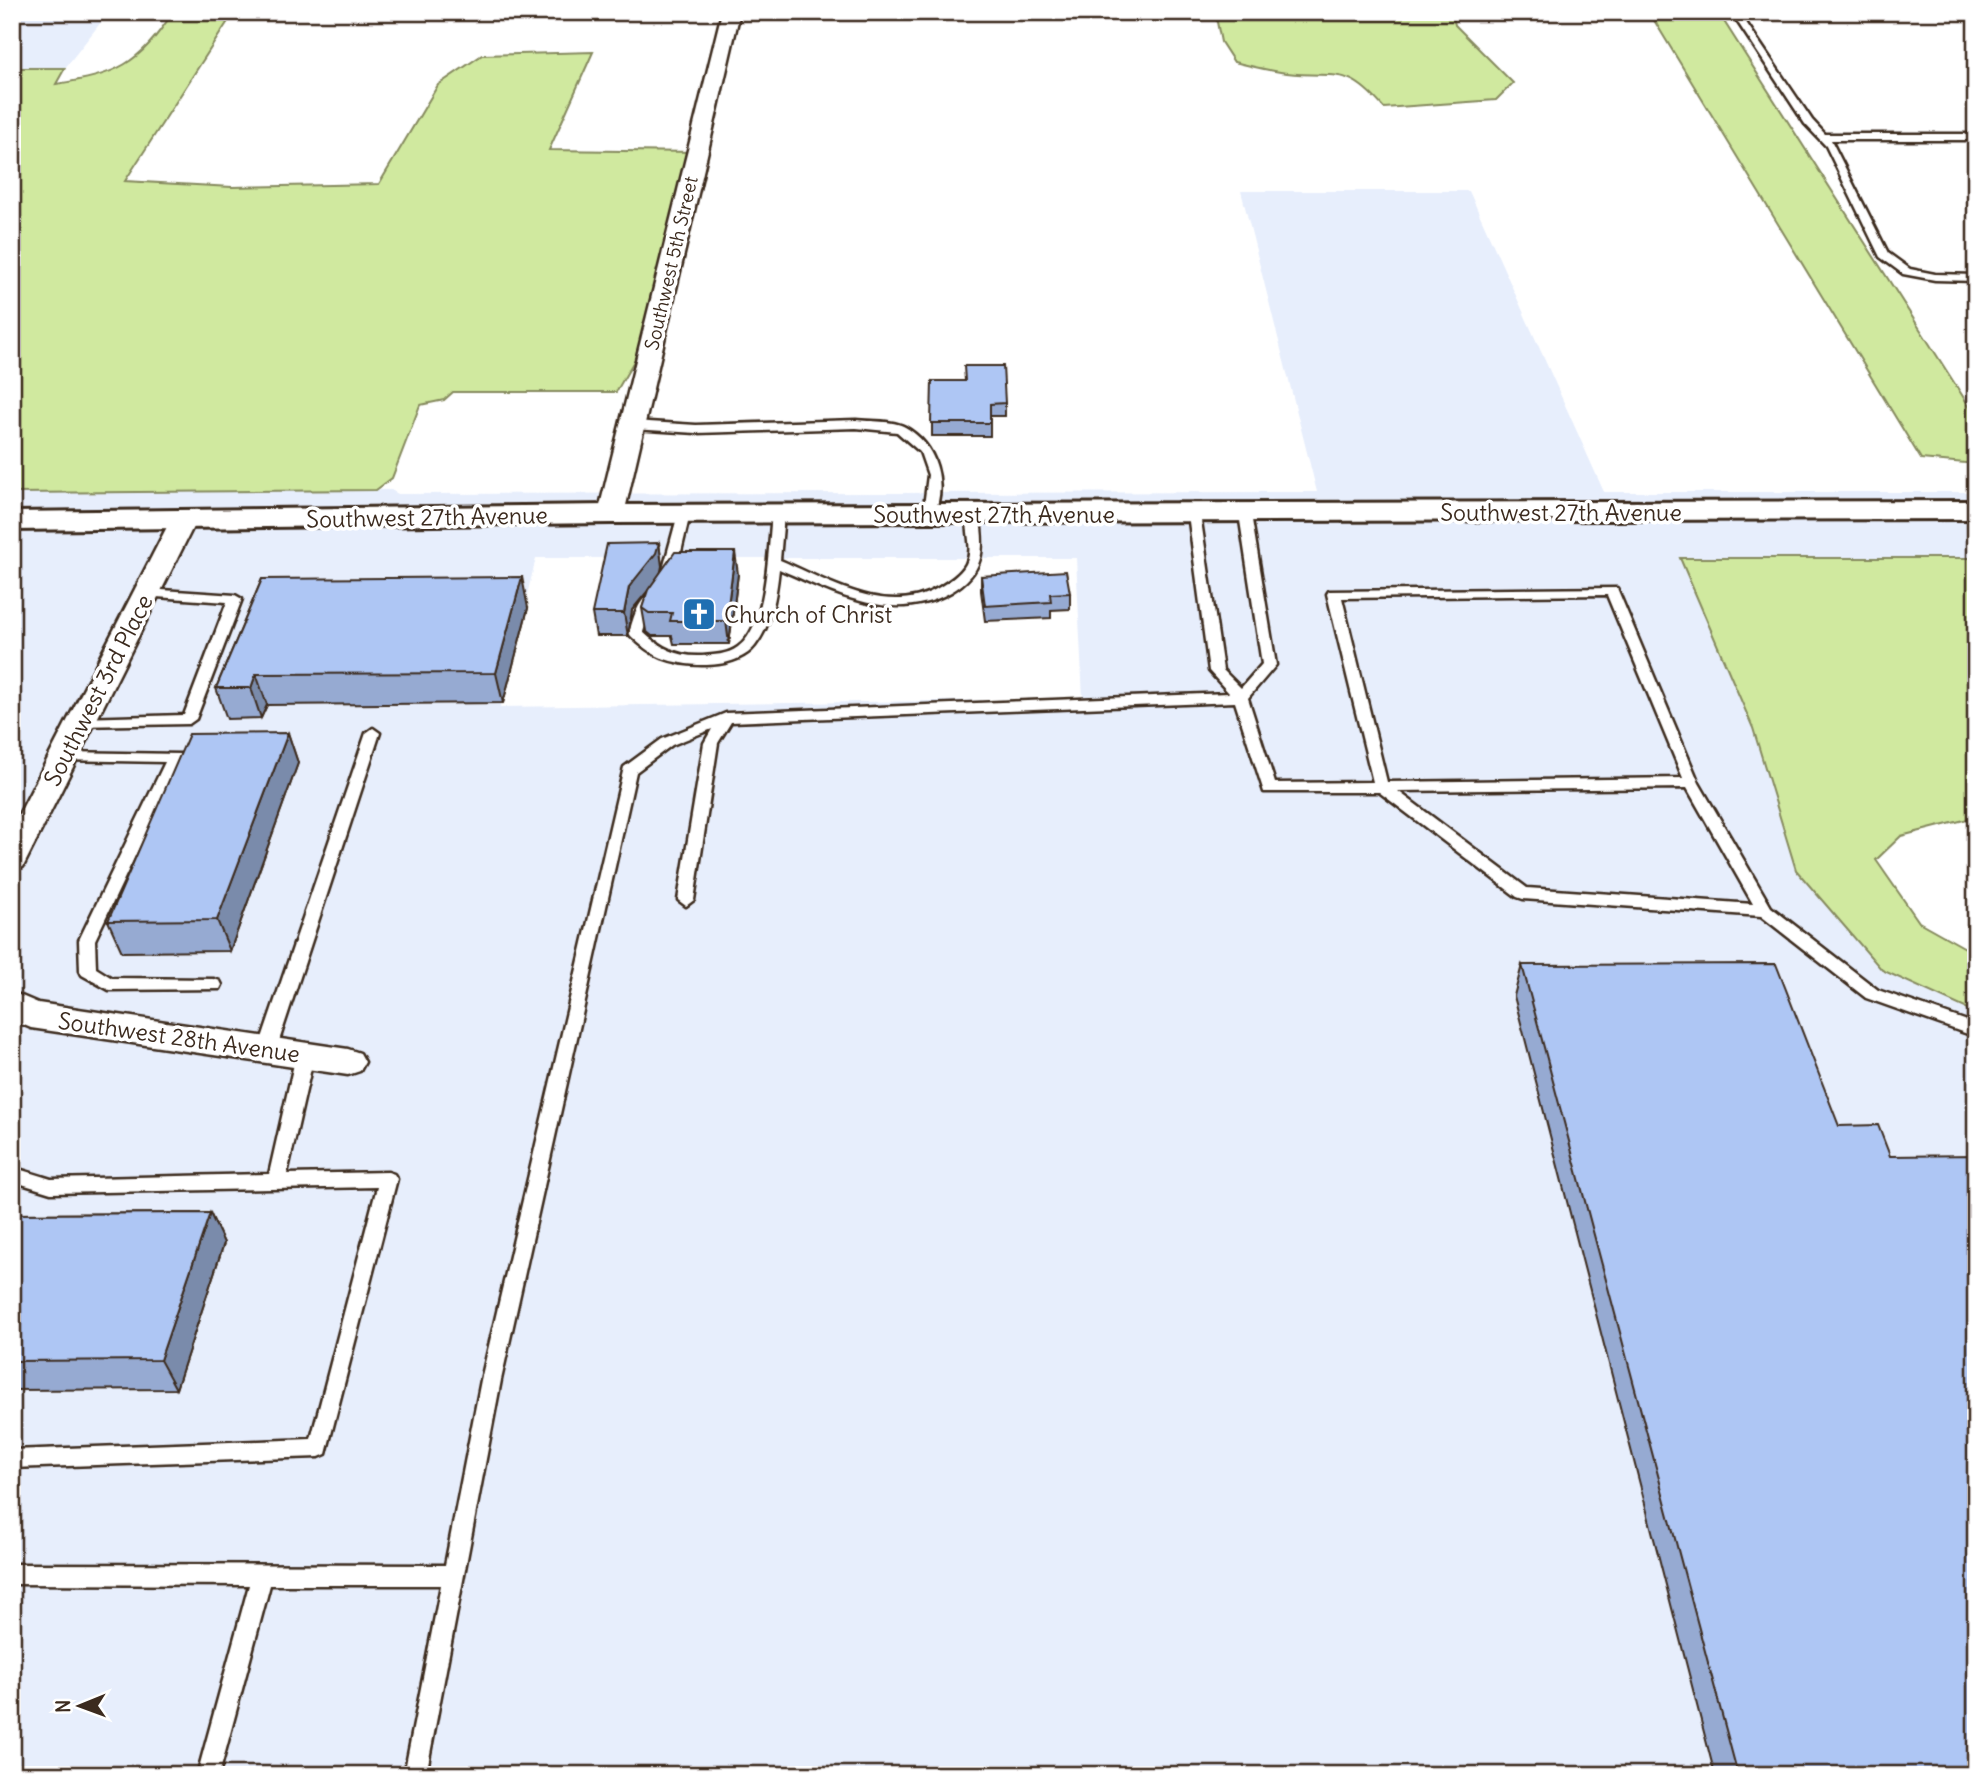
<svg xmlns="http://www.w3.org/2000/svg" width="1988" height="1787" viewBox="0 0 1988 1787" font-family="Delius,sans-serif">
<rect width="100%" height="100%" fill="#fff"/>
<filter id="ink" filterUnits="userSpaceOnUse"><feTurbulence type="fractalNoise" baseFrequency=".0143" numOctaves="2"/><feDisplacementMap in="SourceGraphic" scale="14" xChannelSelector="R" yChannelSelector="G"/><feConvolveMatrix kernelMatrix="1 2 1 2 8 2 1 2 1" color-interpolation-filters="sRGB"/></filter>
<g filter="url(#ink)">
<g fill="#e7eefc" fill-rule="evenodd">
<path d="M12,12h97l-44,56h-53z"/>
<path d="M1241,191h228l135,301h372v12l-1964,10v-21l296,-4 83,1 7,4 919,-2z"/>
<path d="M1976,518v40h-295l72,170 43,142 86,100 94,43v762h-1964v-1247l598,-7zM536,558h540l7,141 -583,8z"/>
</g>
<g fill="#d0e99f" stroke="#868a5e" stroke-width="2">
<path d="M173,12h61l-109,169 107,6 147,-3 59,-99 44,-30 111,-3 -44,98 147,2 -43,176 -37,64h-163l-9,8 -24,5 -28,73 -16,12 -364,3v-425h53l-9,16c60,-9 83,-19 117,-72z"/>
<path d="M1215,12h237l3,13 58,58 -17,17 -112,8c-38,-44 -46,-29 -97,-35 -18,-2 -36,-7 -53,-11l-13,-20z"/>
<path d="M1649,12h69l258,405v47l-55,-5z"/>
<path d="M1680,558h296v259l-75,19 -25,24 43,62 57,32v59l-94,-43 -86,-100 -43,-142z"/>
</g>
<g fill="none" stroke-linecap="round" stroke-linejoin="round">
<g stroke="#3b2a1e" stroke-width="5">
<g id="lane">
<path d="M1731,12h8l73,108 13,14h151v6h-145l57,113 22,16 25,5 41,1v6l-41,-1 -32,-6 -23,-17 -54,-111 -21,-22z"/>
<path d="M1938,12h35l3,1v4z"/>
<path d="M856,420c14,2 37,0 49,7 32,18 43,57 28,90h-8l-2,-3 5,-39 -8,-23 -23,-20 -41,-4 -160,5 -63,-4 -6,-4 6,-4 63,4z"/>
<path d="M684,510l6,4 -14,59 -2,3h-10l-2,-3 16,-59z"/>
<path d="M778,510l6,4 -4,46c47,20 107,58 158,28 10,-6 22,-13 28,-24 9,-18 -3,-36 3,-53h8l2,3c6,35 6,58 -28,78 -58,33 -117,1 -172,-23 -3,27 -7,55 -24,77 -19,24 -67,22 -93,12 -12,-5 -22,-13 -31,-22l-2,-3c5,-16 9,-35 26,-42l7,4 -13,17 -6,20c17,16 35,25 58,24 13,-1 26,-1 37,-9 30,-21 30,-99 34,-133z"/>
<path d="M1194,510l6,4 23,156 18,18 21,-24 -23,-150 6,-4 6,4 25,151 -28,33 27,85 98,-1 -46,-188 2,-3 288,-3 82,195 72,124 107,83 98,34v13l-110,-39 -105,-82 -238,-17 -6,-2 -138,-105h-115l-29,-90 -504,20 -13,21 -24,157 -8,6 -8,-6 26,-157 8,-14 -40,16 -36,27 -135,608 -75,395h-22l37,-190h-171l-51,190h-22l52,-190 -237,-1v-20l433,1 36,-185 143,-613 38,-28 64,-26 503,-20 -20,-22 -21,-157zM1607,595l76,183 -296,4 -45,-184zM1687,788l66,116 -226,-16 -129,-97z"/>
<path d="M147,589l88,6 7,4 -46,120 -7,5 -113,2 -2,-3 7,-5 103,-3 43,-113 -85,-6 -2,-3z"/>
<path d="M373,728l7,5 -104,317 -3,5h-12l-3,-5 108,-317z"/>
<path d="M64,752l116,2 2,3 -87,183 1,28 16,10 102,1 6,2 2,4 -2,4 -111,1 -27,-15 -2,-4 -1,-31 86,-178 -106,-2 -2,-3 2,-3z"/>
<path d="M305,1048l6,2 3,5 -27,119 101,-2 6,2 3,5 -71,275 -7,3 -307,11v-18l299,-11 66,-252 -326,6 -39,-12v-14l39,12 218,-5 27,-119 3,-5z"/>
</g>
</g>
<g stroke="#3b2a1e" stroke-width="5">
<g id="street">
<path d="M722,12h18l-116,502 -4,5h-18l-4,-5z"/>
<path d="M183,513l9,3 4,5 -173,346 -11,3v-42l158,-307 4,-5z"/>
<path d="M12,992l26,11 310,46 12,4 5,9 -5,9 -12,4 -317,-47 -19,-8z"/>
</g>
</g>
<g stroke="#3b2a1e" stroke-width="6">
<path id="secondary" d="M1976,501v18l-1365,4 -599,7v-18l599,-7z"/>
</g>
<use href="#lane" fill="#fff" fill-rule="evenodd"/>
<use href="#street" fill="#fff" fill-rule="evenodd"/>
<use href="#secondary" fill="#fff" fill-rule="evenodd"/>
</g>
<g fill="#96aad2" stroke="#3b2a1e" stroke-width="2">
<path d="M932,381l73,22v13h-15v20h-58z"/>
<path d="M659,543l3,23 -2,7 78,1 -9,70h-55l-2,-8h-20l-6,-5 -4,-23 6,-17 -16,19 -4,26h-32l-4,-23z"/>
<path d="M981,576l89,17v16l-19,1v8l-66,3 -4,-30z"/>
<path d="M262,579l266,29 -25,95 -236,2 -6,13 -34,1 -11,-31z"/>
<path d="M288,733l10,30 -68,188 -108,1 -14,-31z"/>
<path d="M1522,965l454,810h-261l-201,-779z"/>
<path d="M210,1213l14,30 -48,146 -164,1v-176z"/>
</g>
<g fill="#7a8bab" stroke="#3b2a1e" stroke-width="2">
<path d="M659,543l3,23 -2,10 -28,34 -4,26 -4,-23 5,-26z"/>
<path d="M735,552l3,22 -9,70 -3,-23z"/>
<path d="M522,577l6,31 -25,95 -7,-30z"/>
<path d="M256,674l11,31 -6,13 -10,-30z"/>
<path d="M288,733l10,30 -68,188 -13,-31z"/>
<path d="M210,1213l14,30 -48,146 -16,-29z"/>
</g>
<g fill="#aec6f4" stroke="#3b2a1e" stroke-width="2">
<path d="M964,366h39l2,37 -15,1v19h-59l1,-42h33z"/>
<path d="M659,543l-3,10 -27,34 -5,26h-32l15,-69z"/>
<path d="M675,552h60l-9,69h-56l2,-8h-23l-7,-5 6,-18z"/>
<path d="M1066,571l4,22 -20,1 1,8 -66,4 -4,-30z"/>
<path d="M522,577l-26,96 -240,1 -5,14h-35l46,-109z"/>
<path d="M288,733l-71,187 -109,1 81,-187z"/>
<path d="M1776,964l63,162 39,-1 12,31 86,-1v620h-238l-216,-810z"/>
<path d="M210,1213l-50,147 -148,1v-147z"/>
</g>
</g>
<defs>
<g id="church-square" transform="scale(1.75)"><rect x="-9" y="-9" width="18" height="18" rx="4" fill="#1f6fb2" stroke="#fff"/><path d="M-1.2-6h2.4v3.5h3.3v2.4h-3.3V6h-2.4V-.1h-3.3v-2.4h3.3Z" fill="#fff"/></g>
</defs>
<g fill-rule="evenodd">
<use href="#church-square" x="699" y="614"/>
</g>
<g text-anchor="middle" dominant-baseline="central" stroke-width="7" stroke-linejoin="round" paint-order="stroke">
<g font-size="19" fill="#3b2a1e" stroke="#fff">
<text transform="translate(671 263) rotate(-77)">Southwest 5th Street</text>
</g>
<g font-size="23" fill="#3b2a1e" stroke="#fff">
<text x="1561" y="512">Southwest 27th Avenue</text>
<text x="994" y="514">Southwest 27th Avenue</text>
<text transform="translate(427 517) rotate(-1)">Southwest 27th Avenue</text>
<text transform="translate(98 690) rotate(-63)">Southwest 3rd Place</text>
<text transform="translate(179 1037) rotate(8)">Southwest 28th Avenue</text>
</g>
<g font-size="23" fill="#3b2a1e" stroke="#fff" text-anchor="start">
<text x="724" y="614">Church of Christ</text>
</g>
</g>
<rect width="1988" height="1787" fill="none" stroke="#fff" stroke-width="42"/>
<rect x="21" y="21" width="1946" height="1745" fill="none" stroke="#3b2a1e" stroke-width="2.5" filter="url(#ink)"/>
<g transform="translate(80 1706) rotate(269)" stroke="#ffffff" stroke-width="5" paint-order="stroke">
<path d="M0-5L12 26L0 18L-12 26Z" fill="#3b2a1e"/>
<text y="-10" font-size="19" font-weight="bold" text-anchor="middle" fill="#3b2a1e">N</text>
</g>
</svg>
